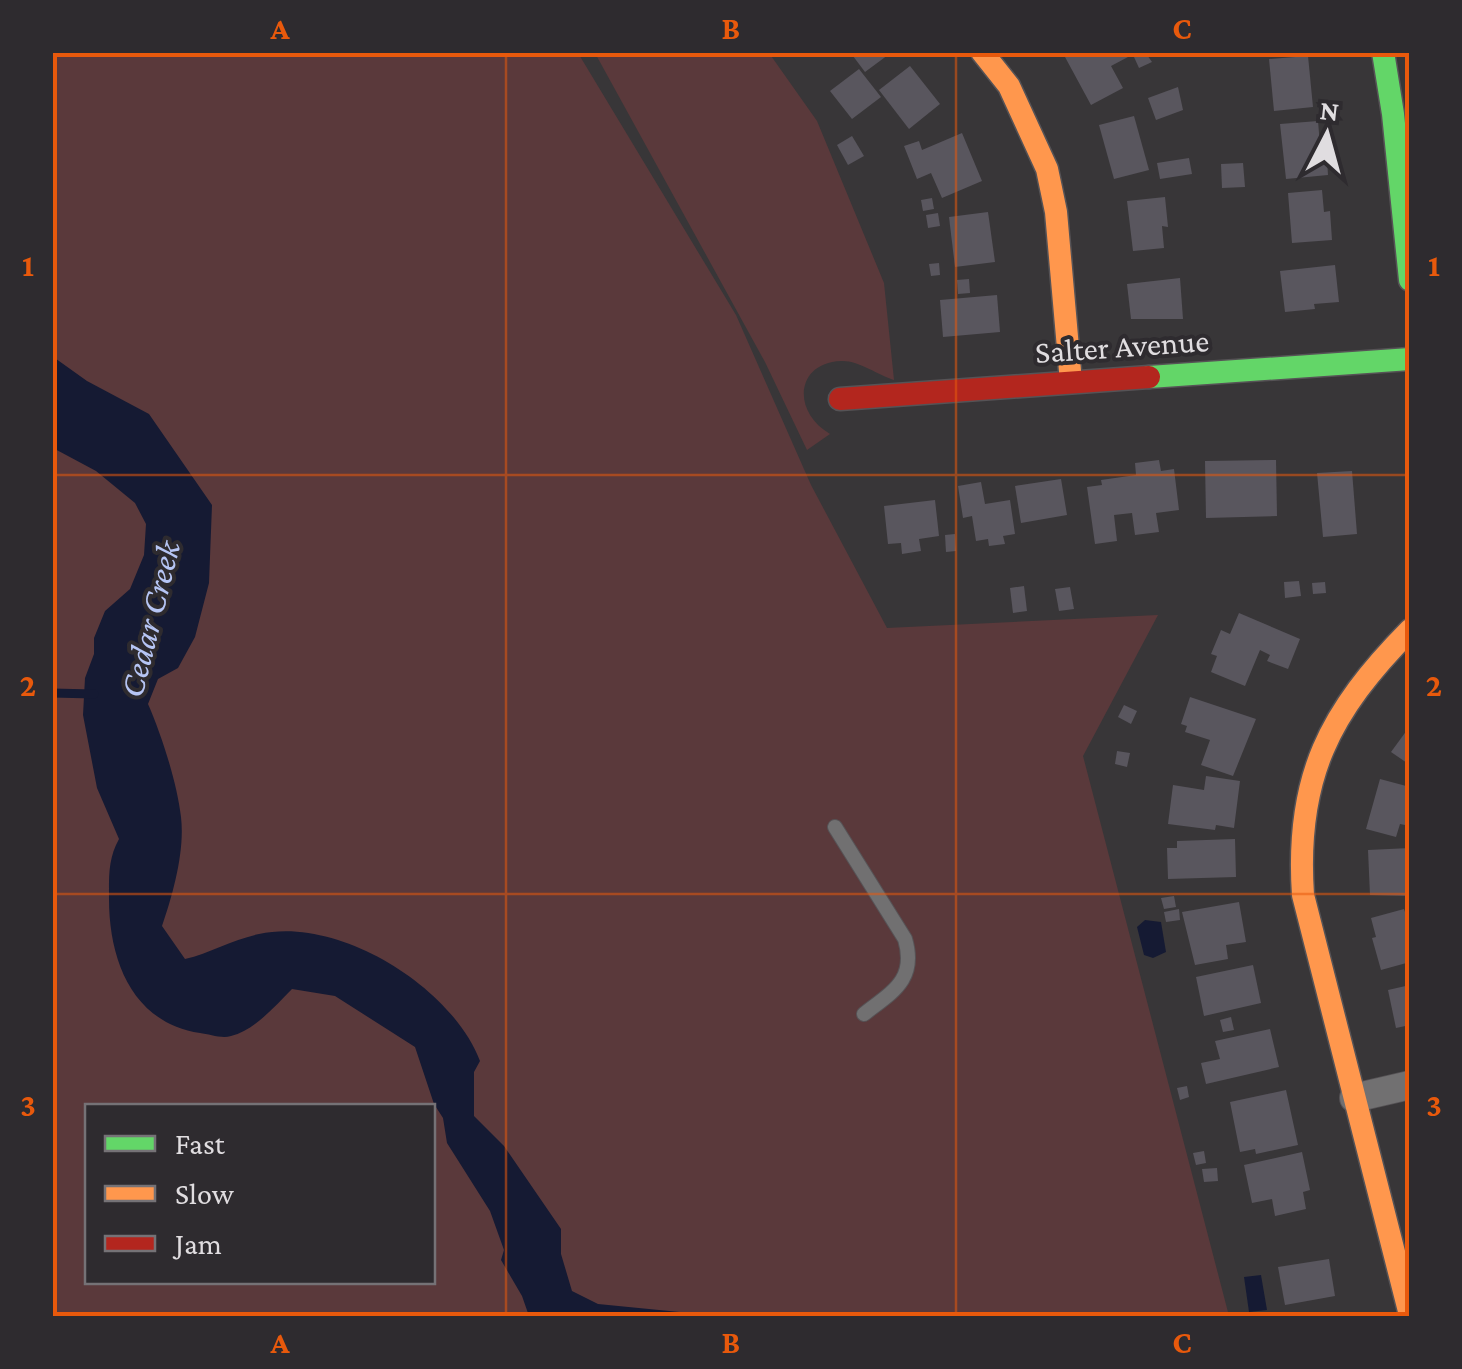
<svg xmlns="http://www.w3.org/2000/svg" width="1462" height="1369" viewBox="0 0 1462 1369" font-family="'Crimson Pro',serif">
<rect width="100%" height="100%" fill="#383638"/>
<g fill="#5a393b" fill-rule="evenodd">
<path d="M52,53h526l158,262 75,170 76,143 271,-13 -75,141 146,560h-1176zM88,1106h344v176h-344z"/>
<path d="M595,53h174l48,68 67,162 10,97c-16,-5 -36,-20 -53,-19 -46,2 -49,51 -11,73l-23,16 -42,-88z"/>
</g>
<g fill="#151a33">
<path d="M52,356l35,25 62,33 63,91 -3,78 -14,54 -17,31 -20,11 -10,25c14,32 29,79 33,113 4,34 -8,77 -19,109l23,33c25,-6 49,-20 74,-25 80,-18 193,53 221,127l-6,11v44l30,30 57,83v25l11,37 26,13 122,12h-191l-7,-20 -21,-36 3,-10 -14,-39 -43,-68 -4,-25 -9,-14 -19,-57 -80,-51 -43,-7c-17,17 -37,41 -61,47 -9,3 -22,-2 -31,-3 -67,-10 -91,-72 -91,-134 0,-23 -1,-40 10,-60l-22,-51 -14,-73 2,-37 9,-24v-16l11,-27 25,-22 14,-34 2,-31 -11,-21 -39,-32 -43,-23z"/>
<path d="M1145,920l16,2 5,30 -13,6 -9,-3 -7,-28z"/>
<path d="M1261,1275l6,35 -18,2 -5,-35z"/>
</g>
<g fill="none" stroke-linecap="round" stroke-linejoin="round">
<path stroke="#151a33" stroke-width="9" d="M52,693l42,1"/>
</g>
<g fill="#59565e">
<path d="M850,52h42l-27,20z"/>
<path d="M1073,52h53l2,5 -17,9 12,22 -32,17 -26,-48z"/>
<path d="M1145,52l7,10 -13,6 -5,-11z"/>
<path d="M1308,56l5,51 -39,4 -5,-52z"/>
<path d="M910,66l30,38 -31,25 -30,-39z"/>
<path d="M859,69l22,28 -29,22 -22,-28z"/>
<path d="M1178,87l5,23 -27,10 -8,-22z"/>
<path d="M1134,116l15,54 -35,9 -15,-54z"/>
<path d="M1318,121l2,24 6,-1 2,31 -42,4 -6,-55z"/>
<path d="M962,133l20,48 -40,17 -11,-25 -14,6 -13,-33 15,-5 3,9z"/>
<path d="M852,136l12,20 -16,9 -11,-20z"/>
<path d="M1189,158l3,16 -32,5 -3,-16z"/>
<path d="M1243,163l2,24 -23,1 -1,-24z"/>
<path d="M1322,190l2,22 6,-1 2,29 -40,3 -4,-50z"/>
<path d="M1165,197l3,30 -6,-1 2,22 -31,3 -6,-50z"/>
<path d="M932,198l2,11 -11,2 -2,-11z"/>
<path d="M988,212l7,50 -40,5 -6,-50z"/>
<path d="M938,213l2,13 -12,2 -2,-13z"/>
<path d="M939,263l1,12 -9,1 -2,-12z"/>
<path d="M1335,265l4,37 -25,2 1,5 -30,3 -5,-41z"/>
<path d="M1180,278l3,41h-52l-4,-35z"/>
<path d="M969,279l1,14 -12,1 -1,-14z"/>
<path d="M997,295l3,37 -57,5 -3,-37z"/>
<path d="M1159,460l2,11 13,-2 5,41 -23,3 3,19 -24,3 -3,-22 -18,2 3,26 -22,3 -8,-57 15,-2 -1,-5 35,-5 -1,-12z"/>
<path d="M1276,460l1,56 -71,2 -1,-57z"/>
<path d="M1352,471l5,63 -34,3 -6,-64z"/>
<path d="M1061,479l6,36 -46,8 -6,-37z"/>
<path d="M981,482l4,22 25,-4 5,34 -12,2 2,8 -16,2 -1,-7 -12,2 -4,-25 -9,2 -5,-32z"/>
<path d="M935,500l4,36 -20,3 2,12 -19,3 -1,-11 -13,1 -4,-38z"/>
<path d="M955,534l1,17 -10,1 -1,-17z"/>
<path d="M1299,581l2,15 -16,2 -1,-16z"/>
<path d="M1325,582l1,11 -13,1 -1,-11z"/>
<path d="M1024,586l3,25 -14,2 -3,-25z"/>
<path d="M1070,587l4,22 -15,2 -4,-22z"/>
<path d="M1239,613l61,26 -12,30 -21,-8 3,-6 -10,-5 -15,36 -34,-14 6,-16 -6,-2 10,-24 9,4z"/>
<path d="M1190,697l66,22 -23,57 -32,-11 9,-25 -25,-8 2,-6 -6,-2z"/>
<path d="M1124,705l13,6 -6,13 -13,-7z"/>
<path d="M1410,726v39l-19,-13z"/>
<path d="M1117,751l13,2 -3,14 -12,-3z"/>
<path d="M1206,776l34,5 -6,47 -18,-3 -1,5 -47,-6 5,-39 31,5z"/>
<path d="M1380,779l30,8v39l-10,-2 -4,13 -30,-8z"/>
<path d="M1235,839l1,38 -68,2 -1,-31h10v-7z"/>
<path d="M1410,848v48l-40,-1 -2,-45z"/>
<path d="M1174,896l2,11 -12,2 -3,-11z"/>
<path d="M1239,902l7,40 -20,3 2,14 -33,6 -13,-53z"/>
<path d="M1179,909l1,11 -14,2 -2,-10z"/>
<path d="M1404,909l6,18v35l-29,8 -9,-32 4,-1 -5,-19z"/>
<path d="M1253,965l8,38 -57,13 -8,-39z"/>
<path d="M1410,985v40l-14,3 -8,-38z"/>
<path d="M1231,1017l3,13 -11,2 -3,-12z"/>
<path d="M1270,1029l9,38 -73,17 -5,-21 19,-4 -5,-18z"/>
<path d="M1187,1086l2,11 -9,3 -3,-12z"/>
<path d="M1286,1090l12,55 -42,9 -1,-5 -15,3 -10,-50z"/>
<path d="M1204,1151l2,12 -10,2 -3,-12z"/>
<path d="M1302,1152l8,38 -7,2 3,17 -31,7 -3,-17 -20,4 -8,-38z"/>
<path d="M1217,1168l1,13 -14,1 -2,-13z"/>
<path d="M1329,1259l6,37 -50,9 -7,-38z"/>
</g>
<g fill="none" stroke-linecap="round" stroke-linejoin="round">
<g stroke="#565356" stroke-width="16">
<path id="lane" d="M835,827l70,112c12,41 -13,53 -41,75"/>
</g>
<g stroke="#565356" stroke-width="30">
<path id="street" d="M1354,1098l56,-13"/>
</g>
<g stroke="#565356" stroke-width="25">
<g id="fast">
<path d="M1383,52l10,62 17,166"/>
<path d="M1149,377l261,-18"/>
</g>
</g>
<g stroke="#565356" stroke-width="25">
<g id="slow">
<path d="M982,52l27,34 38,83 9,43 15,170"/>
<path d="M1410,630c-81,82 -115,148 -107,265l107,420"/>
</g>
</g>
<g stroke="#565356" stroke-width="25">
<path id="jam" d="M840,399l309,-22"/>
</g>
<use href="#lane" stroke="#717071" stroke-width="14"/>
<use href="#street" stroke="#717071" stroke-width="28"/>
<use href="#fast" stroke="#63d668" stroke-width="22"/>
<use href="#slow" stroke="#ff974d" stroke-width="22"/>
<use href="#jam" stroke="#b3261e" stroke-width="22"/>
</g>
<path fill="none" stroke="#e8590c" stroke-width="2.5" stroke-opacity="0.55" d="M506,52v1264M956,52v1264M52,475h1358M52,894h1358"/>
<g text-anchor="middle" dominant-baseline="central" stroke-width="8" stroke-linejoin="round" paint-order="stroke">
<g font-size="32" fill="#e0dde0" stroke="#2e2b2f">
<text transform="translate(1122 346) rotate(-4)">Salter Avenue</text>
</g>
<g font-size="35" font-style="italic" fill="#b6c5f4" stroke="#2e2b2f">
<text transform="translate(150 619) rotate(-76)">Cedar Creek</text>
</g>
</g>
<rect width="1462" height="1369" fill="none" stroke="#2e2b2f" stroke-width="110"/>
<rect x="85" y="1104" width="350" height="180" fill="#2e2b2f" stroke="#757276" stroke-width="2.5"/>
<rect x="105" y="1136" width="50" height="15" fill="#63d668" stroke="#757276" stroke-width="2.5"/>
<text x="175" y="1154" font-size="30" fill="#e0dde0">Fast</text>
<rect x="105" y="1186" width="50" height="15" fill="#ff974d" stroke="#757276" stroke-width="2.5"/>
<text x="175" y="1204" font-size="30" fill="#e0dde0">Slow</text>
<rect x="105" y="1236" width="50" height="15" fill="#b3261e" stroke="#757276" stroke-width="2.5"/>
<text x="175" y="1254" font-size="30" fill="#e0dde0">Jam</text>
<g transform="translate(1327 135) rotate(6)" stroke="#2e2b2f" stroke-width="8" paint-order="stroke">
<path d="M0-8L18 38L0 25L-18 38Z" fill="#e0dde0"/>
<text y="-15" font-size="28" font-weight="bold" text-anchor="middle" fill="#e0dde0">N</text>
</g>
<rect x="55" y="55" width="1352" height="1259" fill="none" stroke="#e8590c" stroke-width="4"/>
<g font-size="32" text-anchor="middle" font-weight="bold" fill="#e8590c">
<text x="280" y="39">A</text>
<text x="731" y="39">B</text>
<text x="1182" y="39">C</text>
<text x="28" y="276">1</text>
<text x="1434" y="276">1</text>
<text x="28" y="696">2</text>
<text x="1434" y="696">2</text>
<text x="28" y="1116">3</text>
<text x="1434" y="1116">3</text>
<text x="280" y="1353">A</text>
<text x="731" y="1353">B</text>
<text x="1182" y="1353">C</text>
</g>
</svg>
